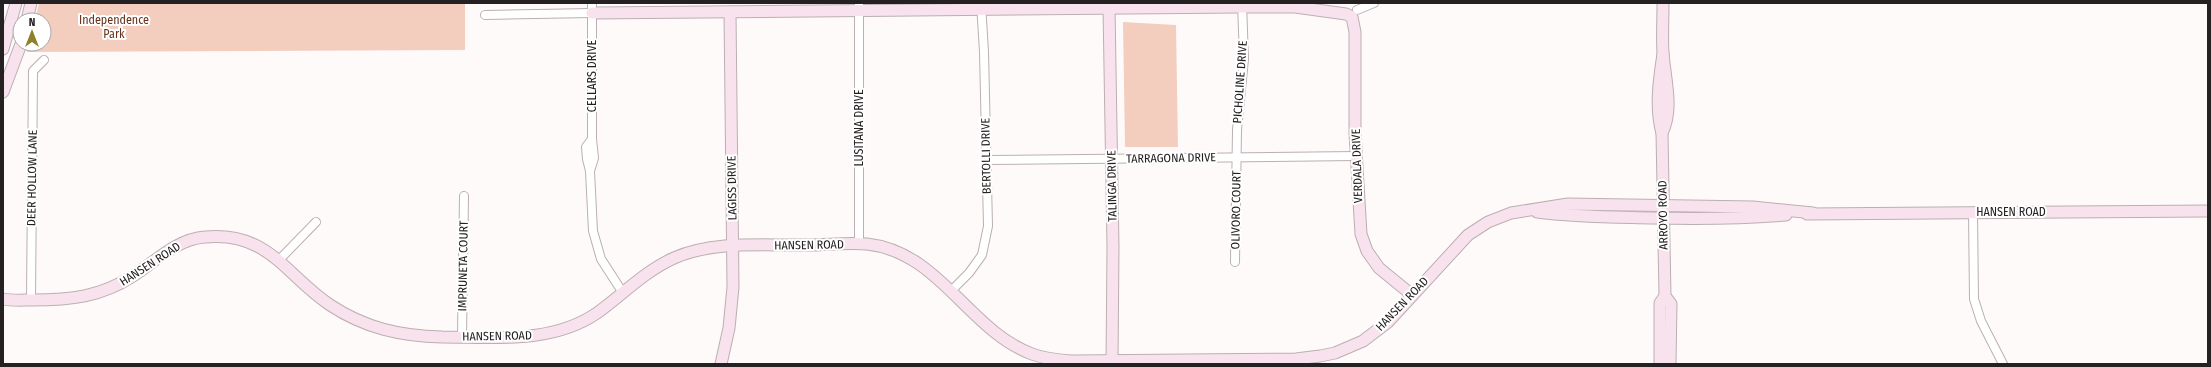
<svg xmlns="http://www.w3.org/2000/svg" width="2211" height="367" viewBox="0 0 2211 367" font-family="'Fira Sans Condensed',sans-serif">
<rect width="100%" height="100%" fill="#fffafa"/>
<g fill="#f3cebf">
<path d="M39,3h426v47l-438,2 2,-8h15v-24h-9z"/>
<path d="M1123,22l53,3 2,122h-53z"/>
</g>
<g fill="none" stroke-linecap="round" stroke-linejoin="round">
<g stroke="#bbafb1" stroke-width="10">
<g id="street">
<path d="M859,3v241"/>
<path d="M1357,10l17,-7"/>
<path d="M485,15l107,-2"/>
<path d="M592,139l-6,8 1,12 3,12 3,60 8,28 22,34"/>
<path d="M987,160l369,-4"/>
<path d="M590,171l4,-13 -2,-19v-136"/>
<path d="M1973,212l1,87 7,22 22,43"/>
<path d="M279,260l37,-38"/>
<path d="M1235,262l2,-132 7,-71 -2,-56"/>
<path d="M951,291l18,-18 13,-18 6,-29 -4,-174 -3,-49"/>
<path d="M31,300l2,-229 11,-11"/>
<path d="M462,336l2,-140"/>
</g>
</g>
<g stroke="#bbafb1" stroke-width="13">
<g id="secondary">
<path d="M1109,8l4,239 -1,117"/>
<path d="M592,13l650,-6h53l51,7 6,3 3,15v101l6,101 6,17 12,17 33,27"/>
<path d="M27,20l4,-17"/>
<path d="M3,49l13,-46"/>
<path d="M1663,54c-4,26 -8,54 -1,79l3,163 6,8 -1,60"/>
<path d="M3,92l18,-48"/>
<path d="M1662,133c12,-24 3,-53 1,-80 -1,-16 0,-33 0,-50"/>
<path d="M1537,212c38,5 76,5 114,6 45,1 90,1 135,-3"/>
<path d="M1807,214l401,-3"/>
<path d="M3,299c10,2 20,1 29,1 39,0 68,-3 101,-24 23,-15 44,-37 72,-39 64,-6 81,39 125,68 35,23 70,31 112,32 52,0 110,7 155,-24 25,-18 48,-42 77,-55 41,-18 91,-12 134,-13 19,0 40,-3 59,-1 73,8 101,86 165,110 13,5 27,6 40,7l224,-2 24,-3 15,-3 28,-12 25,-19 80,-87 20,-13 23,-9 57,-9 185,3 60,6"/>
<path d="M721,364l8,-36 4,-41 -3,-275"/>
<path d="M1660,364v-61l5,-7"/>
</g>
</g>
<use href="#street" stroke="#fff" stroke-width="8"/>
<use href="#secondary" stroke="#f8e2ed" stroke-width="11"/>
</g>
<g text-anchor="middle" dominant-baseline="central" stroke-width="4" stroke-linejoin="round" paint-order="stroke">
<g font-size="12" fill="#66321a" stroke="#fff">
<text x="114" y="20">Independence<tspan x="114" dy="14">Park</tspan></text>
</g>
<g font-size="12" fill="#252021" stroke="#fff">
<text transform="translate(592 76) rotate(-90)">CELLARS DRIVE</text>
<text transform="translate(1240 82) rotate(-86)">PICHOLINE DRIVE</text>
<text transform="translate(859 128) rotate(-90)">LUSITANA DRIVE</text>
<text transform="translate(986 156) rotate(-91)">BERTOLLI DRIVE</text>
<text transform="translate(1171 158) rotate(-1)">TARRAGONA DRIVE</text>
<text transform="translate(1357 166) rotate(-92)">VERDALA DRIVE</text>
<text transform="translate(32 178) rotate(-89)">DEER HOLLOW LANE</text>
<text transform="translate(1112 186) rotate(-91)">TALINGA DRIVE</text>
<text transform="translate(732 188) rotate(-91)">LAGISS DRIVE</text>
<text transform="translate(1236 210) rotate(-89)">OLIVORO COURT</text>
<text x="2011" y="212">HANSEN ROAD</text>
<text transform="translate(1663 215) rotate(-91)">ARROYO ROAD</text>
<text transform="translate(809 245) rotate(-1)">HANSEN ROAD</text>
<text transform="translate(150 264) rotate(-33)">HANSEN ROAD</text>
<text transform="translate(463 266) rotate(-89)">IMPRUNETA COURT</text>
<text transform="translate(1402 304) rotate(-46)">HANSEN ROAD</text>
<text transform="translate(497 336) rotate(-1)">HANSEN ROAD</text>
</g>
</g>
<rect width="2211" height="367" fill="none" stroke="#252021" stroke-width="8"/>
<g transform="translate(32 32)"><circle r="19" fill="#ffffff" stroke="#a8a6a6"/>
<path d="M0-3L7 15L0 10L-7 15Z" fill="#8e8128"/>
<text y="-6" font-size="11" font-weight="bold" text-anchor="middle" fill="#252021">N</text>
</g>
</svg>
